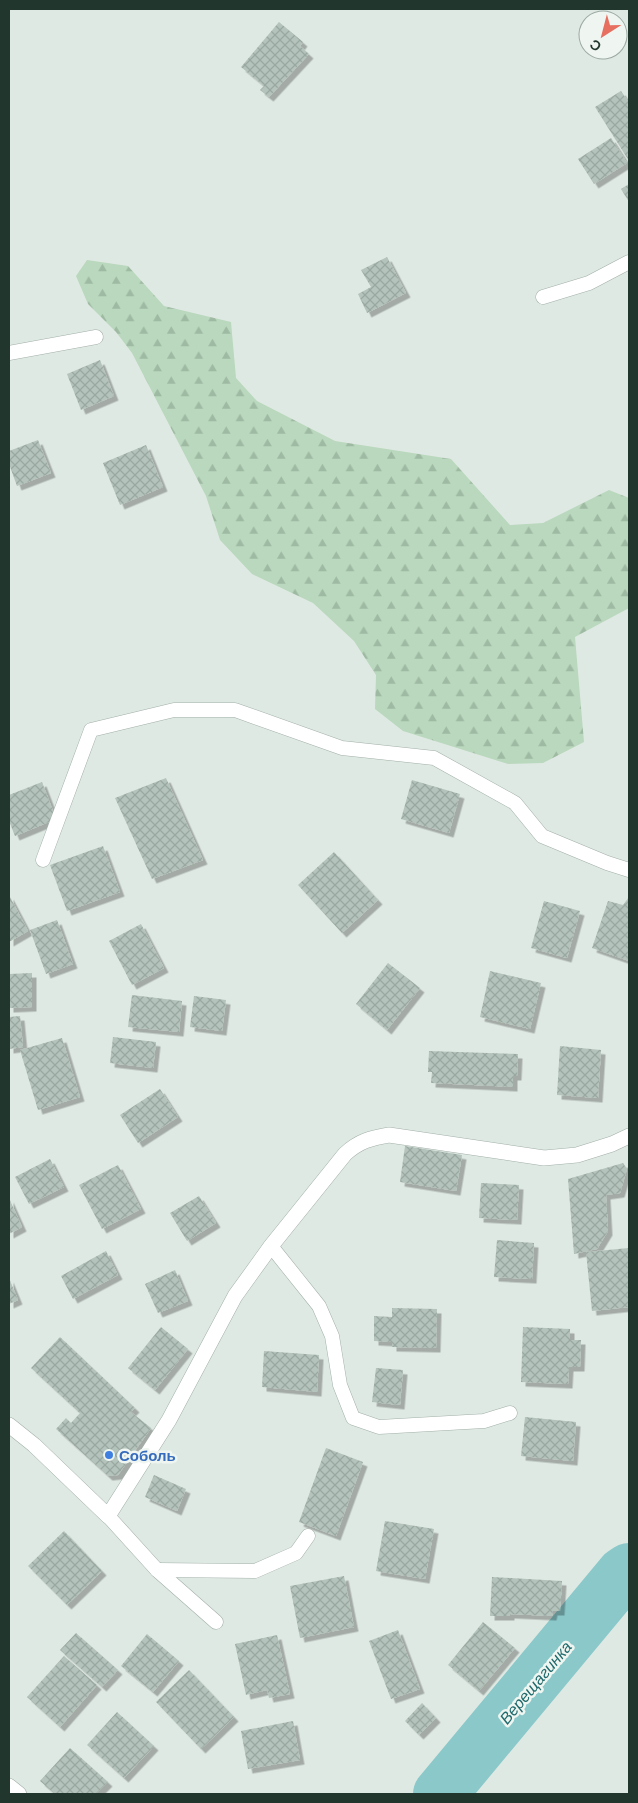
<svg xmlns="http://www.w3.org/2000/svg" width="638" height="1803" viewBox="0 0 638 1803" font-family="Barlow,sans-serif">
<defs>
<pattern id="forest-firs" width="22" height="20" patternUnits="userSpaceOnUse" patternTransform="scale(1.25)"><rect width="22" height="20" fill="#b9d8bd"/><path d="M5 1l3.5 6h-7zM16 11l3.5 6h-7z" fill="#9fbaa3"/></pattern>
<pattern id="building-cross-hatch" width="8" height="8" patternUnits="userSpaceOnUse" patternTransform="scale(1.25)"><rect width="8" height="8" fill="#b4c3bc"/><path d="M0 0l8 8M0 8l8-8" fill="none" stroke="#9aa8a2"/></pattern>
<filter id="shadow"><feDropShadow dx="4.5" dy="4.5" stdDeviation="0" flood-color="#0004"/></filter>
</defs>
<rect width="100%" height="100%" fill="#dfe9e3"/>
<path fill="url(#forest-firs)" d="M87,260l41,6 36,40 67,16 5,56 21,23 78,40 116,18 59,66 33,-2 66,-33 20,8v110l-54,29 9,105 -41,21 -35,1 -105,-33 -28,-22 1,-34 -22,-34 -41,-38 -61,-29 -32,-34 -14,-44 -74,-143 -16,-21 -28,-28 -12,-28z"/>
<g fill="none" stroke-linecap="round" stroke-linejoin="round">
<path stroke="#8ac8ca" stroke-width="54" d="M440,1794l183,-220 6,-4"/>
</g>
<g fill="url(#building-cross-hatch)" filter="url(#shadow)">
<path d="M279,22l24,20 -3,4 9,8 -40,43 -9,-7 4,-4 -23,-19z"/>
<path d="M621,91l8,12v58l-34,-54z"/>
<path d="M611,138l16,25 -33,21 -16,-25z"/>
<path d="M629,184v18l-8,-13z"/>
<path d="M387,257l19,36 -39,20 -9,-19 13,-7 -10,-17z"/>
<path d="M100,360l14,36 -33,14 -14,-36z"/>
<path d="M38,440l13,33 -34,13 -8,-22v-13z"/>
<path d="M146,445l17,42 -43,18 -17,-42z"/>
<path d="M166,778l37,82 -51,19 -37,-81z"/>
<path d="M412,780l48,14 -11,39 -48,-14z"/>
<path d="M42,782l14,37 -41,17 -6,-15v-26z"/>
<path d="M103,846l17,46 -53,19 -17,-46z"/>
<path d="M334,852l44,48 -36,33 -44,-48z"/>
<path d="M9,895l19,36 -19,11z"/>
<path d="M629,897v64l-37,-13 16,-47 15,4z"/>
<path d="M544,901l36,10 -13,47 -36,-10z"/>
<path d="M57,920l16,44 -27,10 -16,-44z"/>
<path d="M141,924l23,44 -32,17 -23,-44z"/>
<path d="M388,963l32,25 -33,42 -31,-26z"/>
<path d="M490,971l51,12 -11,46 -50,-12z"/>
<path d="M32,973v34l-23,1v-34z"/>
<path d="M132,995l50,6 -3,31 -51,-5z"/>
<path d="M194,996l32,4 -4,31 -32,-4z"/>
<path d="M20,1016l3,31 -14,2v-32z"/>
<path d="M113,1037l43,5 -3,26 -43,-5z"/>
<path d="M62,1038l18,59 -42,13 -18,-60z"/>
<path d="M560,1046l41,4 -3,48 -41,-3z"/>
<path d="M429,1051l89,3 -1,22h-4v11l-82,-4 1,-11h-4z"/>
<path d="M160,1089l18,28 -40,26 -18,-28z"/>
<path d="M405,1146l57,9 -6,36 -56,-9z"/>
<path d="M50,1159l14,28 -35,17 -14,-27z"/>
<path d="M623,1163l4,6 -7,24 -14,2 2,36 -11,18 -23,5 -6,-75z"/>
<path d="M118,1165l23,44 -39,20 -23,-44z"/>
<path d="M481,1183l38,2 -2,35 -38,-2z"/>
<path d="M199,1196l17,27 -29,18 -17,-28z"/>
<path d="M9,1198l13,29 -13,7z"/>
<path d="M497,1240l37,3 -2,36 -38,-2z"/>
<path d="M629,1248v59l-37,4 -6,-59z"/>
<path d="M106,1251l12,24 -45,24 -12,-23z"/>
<path d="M175,1270l13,31 -30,12 -13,-29z"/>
<path d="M9,1278l9,22 -9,4z"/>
<path d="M392,1308l45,1 -1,39 -44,-1v-5l-18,-1v-25l18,1z"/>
<path d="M161,1327l27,22 -33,41 -27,-22z"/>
<path d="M523,1327l47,2v11h11l-1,27h-11l-1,17 -47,-2z"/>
<path d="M60,1337l75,71 -4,4 20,16 -33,47 -10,1 -52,-47 10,-11 5,5 9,-10 -49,-45z"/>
<path d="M264,1351l55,4 -2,37 -55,-5z"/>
<path d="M376,1368l27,2 -3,35 -28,-3z"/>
<path d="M525,1417l51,5 -3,39 -52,-5z"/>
<path d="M326,1448l37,14 -27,74 -37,-14z"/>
<path d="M154,1475l32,14 -9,22 -32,-14z"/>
<path d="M385,1521l49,8 -9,50 -49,-8z"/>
<path d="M64,1531l38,40 -35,34 -39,-39z"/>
<path d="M344,1576l10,51 -54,11 -10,-52z"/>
<path d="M492,1577l70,4 -2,30h-7l-1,5 -42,-2v2h-20z"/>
<path d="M483,1622l32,26 -36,43 -31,-26z"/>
<path d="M398,1630l22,59 -29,10 -22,-58z"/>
<path d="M76,1633l42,37 -16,17 -42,-37z"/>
<path d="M147,1634l32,27 -26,31 -32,-26z"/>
<path d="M277,1635l13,59 -21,4 -2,-8 -21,5 -11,-51z"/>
<path d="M64,1656l33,29 -37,42 -33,-30z"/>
<path d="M189,1670l45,47 -33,32 -45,-47z"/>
<path d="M422,1703l14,15 -17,17 -14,-14z"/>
<path d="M117,1712l37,34 -30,32 -37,-33z"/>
<path d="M293,1721l7,39 -52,9 -7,-38z"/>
<path d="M70,1748l38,34 -12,12h-41l-15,-13z"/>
</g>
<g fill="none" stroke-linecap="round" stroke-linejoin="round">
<g stroke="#a2b0a9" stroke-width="15">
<g id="lane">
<path d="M543,297l46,-14 40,-21"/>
<path d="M9,353l87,-16"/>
<path d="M43,860l48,-130 83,-20h61l107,38 92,10 81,45 27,33 65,27 22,7"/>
<path d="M271,1246l48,60 13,30 8,49 13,33 26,9 105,-6 26,-8"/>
<path d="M108,1516l49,54 59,52"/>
<path d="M157,1570l98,1 41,-18 12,-17"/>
</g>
</g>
<g stroke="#a2b0a9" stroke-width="16">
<g id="street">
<path d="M9,1425l25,20 74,71 61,-96 66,-124 36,-50 74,-92c14,-13 26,-16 44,-19l155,23 33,-3 35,-11 17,-8"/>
<path d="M9,1786l10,8"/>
</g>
</g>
<use href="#lane" stroke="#fff" stroke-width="14"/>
<use href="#street" stroke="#fff" stroke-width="15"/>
</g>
<circle fill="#3f7fe0" stroke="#eff6f1" stroke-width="2" cx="109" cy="1455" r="5"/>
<g text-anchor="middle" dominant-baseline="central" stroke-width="5" stroke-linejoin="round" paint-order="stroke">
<g font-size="15" font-weight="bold" fill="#366cbe" stroke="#eff6f1" text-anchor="start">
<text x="119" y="1455">Соболь</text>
</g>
<g font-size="16" font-style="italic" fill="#216a6d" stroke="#eff6f1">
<text transform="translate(535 1682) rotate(-50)">Верещагинка</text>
</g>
</g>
<rect width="638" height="1803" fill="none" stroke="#21372e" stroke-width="20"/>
<g transform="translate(603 35) rotate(216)"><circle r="24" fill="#eff6f1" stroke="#9daaa3"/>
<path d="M0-4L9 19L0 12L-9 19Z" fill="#e66f60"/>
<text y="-8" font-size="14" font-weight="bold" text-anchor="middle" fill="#21372e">С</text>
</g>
</svg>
